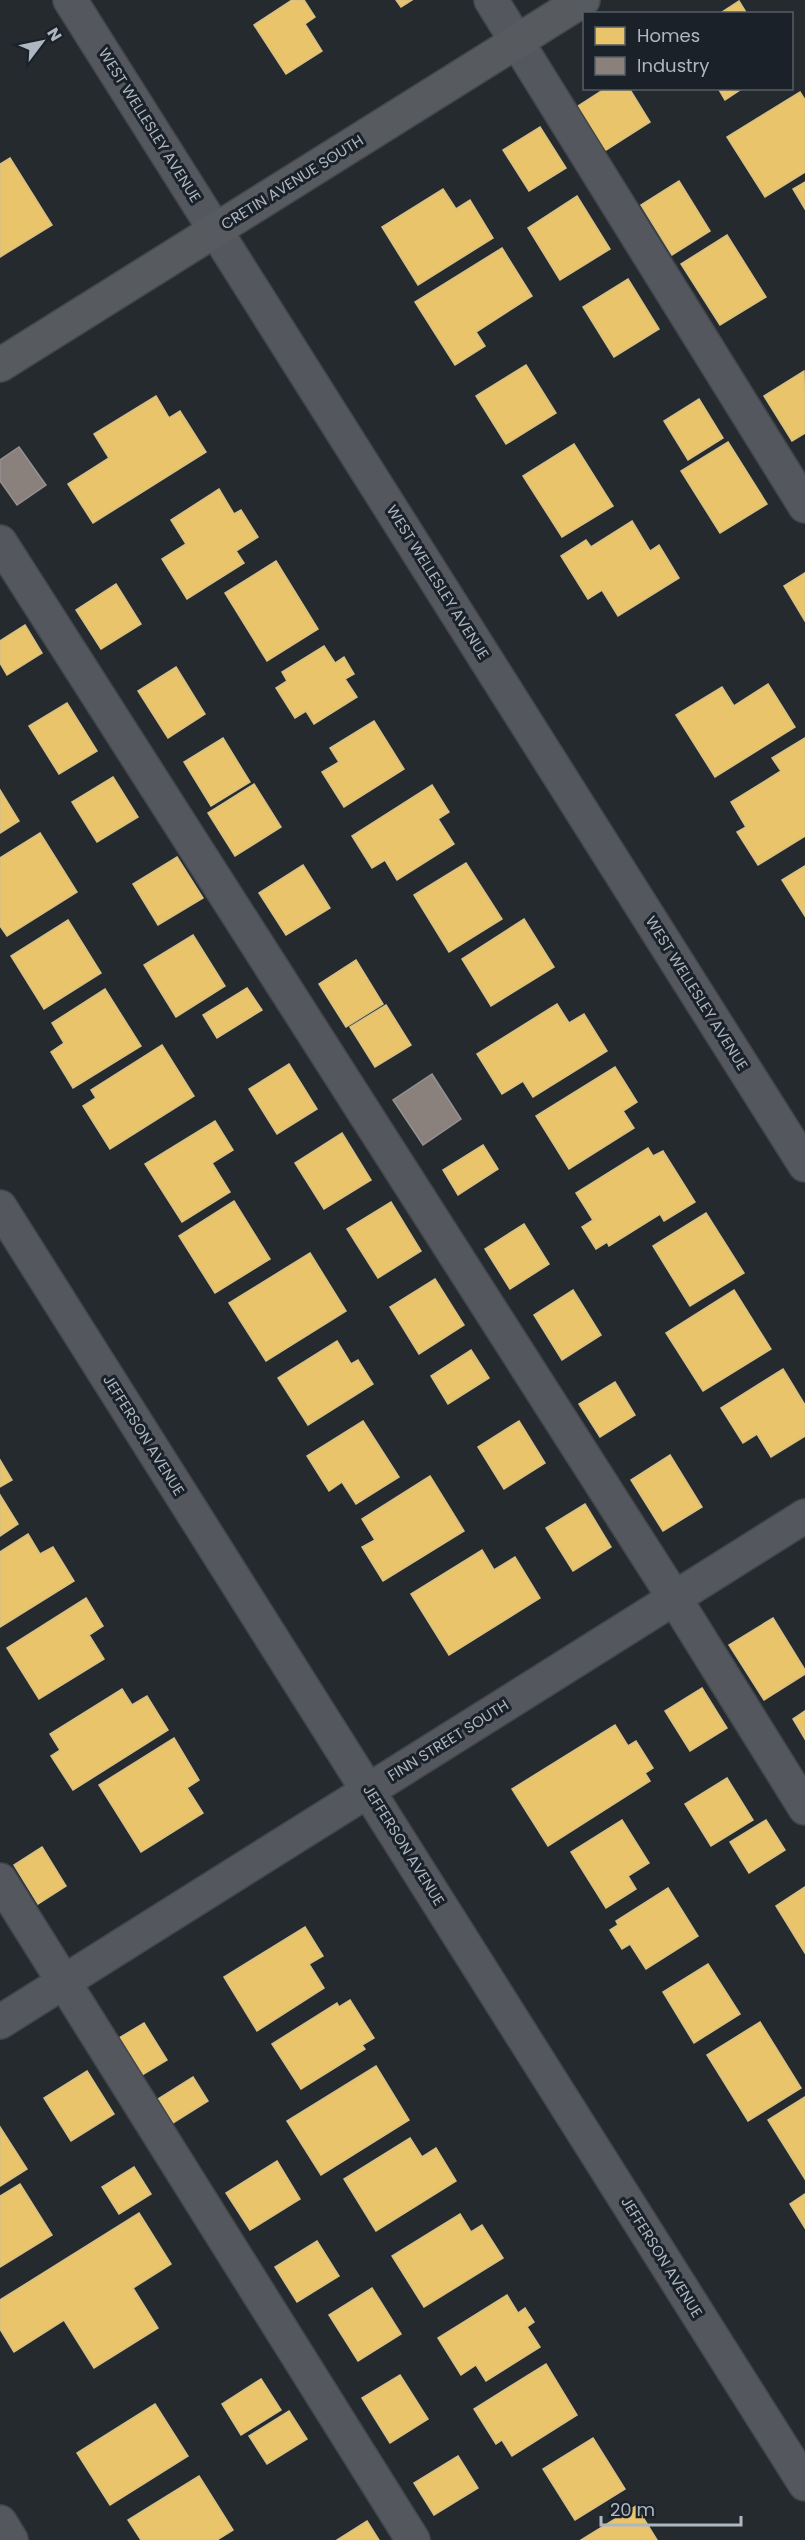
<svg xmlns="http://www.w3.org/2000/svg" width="805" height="2540" viewBox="0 0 805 2540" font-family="Poppins,sans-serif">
<rect width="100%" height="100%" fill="#252a2f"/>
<g fill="#e9c46a" stroke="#d7c084" stroke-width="1.5">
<path d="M292,0h12l11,17 -10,7 17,27 -36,23 -32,-49z"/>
<path d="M396,0h16l-11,7z"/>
<path d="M739,1l8,13h-28z"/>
<path d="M606,88h23l21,34 -47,30 -28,-44z"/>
<path d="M718,88h25l-18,12z"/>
<path d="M800,92l5,8v72l-40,25 -38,-60z"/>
<path d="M540,127l26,41 -37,23 -26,-41z"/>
<path d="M10,158l42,67 -52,32v-93z"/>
<path d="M679,181l31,50 -38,24 -31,-50z"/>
<path d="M805,182v27l-12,-20z"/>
<path d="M443,189l13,20 14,-9 23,38 -75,47 -36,-58z"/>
<path d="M577,196l33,53 -50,31 -32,-52z"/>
<path d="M727,235l39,62 -46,28 -39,-61z"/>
<path d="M502,248l30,48 -56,36 9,14 -30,19 -40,-63z"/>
<path d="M628,279l31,50 -45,28 -31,-50z"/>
<path d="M526,365l30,48 -50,31 -30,-48z"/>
<path d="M804,371l1,62 -13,8 -28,-45z"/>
<path d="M156,396l13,22 11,-7 26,41 -113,71 -25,-39 41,-26 -15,-24z"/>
<path d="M699,399l24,39 -35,22 -24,-39z"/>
<path d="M728,442l39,62 -47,29 -39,-62z"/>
<path d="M574,444l39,62 -51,31 -39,-61z"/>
<path d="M219,489l15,25 7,-4 17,27 -22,14 8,12 -57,36 -25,-40 24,-15 -15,-24z"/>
<path d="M632,521l18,30 9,-6 20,33 -61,38 -16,-26 -14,9 -27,-43 25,-16 5,7z"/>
<path d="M276,561l42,68 -51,32 -42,-68z"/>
<path d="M805,573v48l-21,-35z"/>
<path d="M116,584l25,40 -40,25 -25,-39z"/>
<path d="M25,625l17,28 -35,22 -7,-12v-22z"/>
<path d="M324,646l11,17 9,-6 10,17 -9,5 12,18 -43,27 -8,-13 -11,7 -19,-30 11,-7 -5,-9z"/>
<path d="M176,667l29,47 -37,24 -30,-47z"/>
<path d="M768,684l27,43 -80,50 -39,-62 46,-28 12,19z"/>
<path d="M67,703l30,48 -38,23 -30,-48z"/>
<path d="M374,721l30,48 -60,38 -22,-35 17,-10 -9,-14z"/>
<path d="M223,738l27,44 -39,24 -27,-44z"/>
<path d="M805,738v98l-47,29 -21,-33 9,-5 -15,-25 50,-31 -9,-13z"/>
<path d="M113,777l25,40 -41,25 -25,-40z"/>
<path d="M254,784l27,43 -46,29 -27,-43z"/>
<path d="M432,785l17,27 -11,7 16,25 -57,36 -12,-20 -13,8 -20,-32z"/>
<path d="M0,790l19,31 -19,12z"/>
<path d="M40,833l37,59 -70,44 -7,-10v-68z"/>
<path d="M177,857l26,41 -45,27 -25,-41z"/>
<path d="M466,863l36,56 -53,33 -35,-57z"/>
<path d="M303,865l27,43 -44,27 -27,-42z"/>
<path d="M805,866v50l-23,-36z"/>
<path d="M524,919l30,48 -63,39 -29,-47z"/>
<path d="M68,920l33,53 -57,36 -33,-53z"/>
<path d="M193,935l32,51 -49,31 -32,-52z"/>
<path d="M356,960l27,44 -37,23 -27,-43z"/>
<path d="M247,988l15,22 -45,28 -14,-23z"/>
<path d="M105,989l36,57 -68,42 -22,-36 13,-9 -12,-20z"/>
<path d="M557,1004l12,19 15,-9 23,37 -74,46 -10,-16 -21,13 -25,-40z"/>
<path d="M386,1005l25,40 -36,22 -25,-40z"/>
<path d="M162,1045l32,51 -84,53 -27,-43 13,-8 -5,-8z"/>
<path d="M289,1064l28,45 -40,25 -28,-45z"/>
<path d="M615,1067l22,35 -14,9 11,17 -65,41 -33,-53z"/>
<path d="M215,1121l18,29 -21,13 18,29 -48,30 -37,-58z"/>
<path d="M342,1133l29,47 -47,29 -29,-46z"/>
<path d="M483,1145l15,24 -40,26 -15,-25z"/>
<path d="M648,1148l5,8 10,-5 32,51 -31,19 -4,-7 -51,32 -2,-4 -11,7 -14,-22 11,-7 -17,-27z"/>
<path d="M234,1201l36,58 -55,34 -36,-57z"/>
<path d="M391,1202l30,49 -43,27 -31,-49z"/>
<path d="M706,1213l38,60 -54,33 -37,-60z"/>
<path d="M524,1224l25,40 -39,25 -25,-40z"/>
<path d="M310,1253l36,58 -80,50 -37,-58z"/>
<path d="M435,1279l29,46 -45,29 -29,-47z"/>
<path d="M573,1290l28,45 -39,25 -28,-45z"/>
<path d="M734,1290l37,59 -68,42 -37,-58z"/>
<path d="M337,1341l14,23 7,-4 15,24 -65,41 -30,-47z"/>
<path d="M471,1350l18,28 -41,26 -17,-28z"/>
<path d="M783,1369l22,36v31l-34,21 -14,-23 -14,9 -22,-35z"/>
<path d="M615,1382l20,33 -35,22 -21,-33z"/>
<path d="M363,1421l36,56 -43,27 -14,-22 -13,9 -22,-35z"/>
<path d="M519,1421l26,42 -41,26 -26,-42z"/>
<path d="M670,1455l32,52 -39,24 -32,-51z"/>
<path d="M0,1460l12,20 -12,7z"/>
<path d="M430,1476l34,55 -81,50 -21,-34 13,-7 -13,-21z"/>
<path d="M0,1495l18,29 -18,12z"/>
<path d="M585,1504l26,43 -38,24 -27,-43z"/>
<path d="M28,1534l12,20 13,-7 21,34 -74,46v-75z"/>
<path d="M482,1550l12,20 21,-13 25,41 -91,57 -38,-61z"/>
<path d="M86,1598l17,28 -14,9 15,24 -65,40 -32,-51z"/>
<path d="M773,1618l32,52v4l-41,26 -35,-55z"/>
<path d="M702,1688l25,40 -37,23 -25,-40z"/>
<path d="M122,1689l10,16 15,-9 21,34 -95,60 -22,-34 9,-6 -10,-16z"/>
<path d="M805,1711v28l-12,-20z"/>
<path d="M615,1725l13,21 8,-5 17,27 -8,5 5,8 -102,65 -36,-57z"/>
<path d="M174,1738l25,42 -12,8 16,25 -62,39 -42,-67z"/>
<path d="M727,1778l26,42 -42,26 -26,-42z"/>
<path d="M622,1820l27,43 -21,13 8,13 -30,19 -35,-56z"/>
<path d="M766,1820l19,30 -36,23 -19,-31z"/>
<path d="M42,1847l24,39 -28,18 -24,-39z"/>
<path d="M805,1887v66l-29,-47z"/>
<path d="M668,1888l30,48 -52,33 -16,-25 -8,5 -12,-19 8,-5 -2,-4z"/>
<path d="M305,1927l18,29 -14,8 15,24 -67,43 -33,-54z"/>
<path d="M708,1964l32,50 -46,29 -31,-51z"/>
<path d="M350,2000l24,38 -12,7 3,4 -64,40 -29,-45 65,-41 2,4z"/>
<path d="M760,2022l41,66 -53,33 -41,-66z"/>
<path d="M144,2023l23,37 -25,15 -23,-37z"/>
<path d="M376,2066l33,54 -88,55 -34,-54z"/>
<path d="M87,2071l27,43 -43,27 -27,-43z"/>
<path d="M193,2077l15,24 -35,22 -15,-24z"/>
<path d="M805,2097v82l-37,-59z"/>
<path d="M0,2127l27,42 -27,17z"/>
<path d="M410,2138l12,19 14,-9 20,33 -80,50 -32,-52z"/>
<path d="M277,2161l23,38 -50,31 -24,-37z"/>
<path d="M134,2167l17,27 -32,20 -17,-27z"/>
<path d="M20,2184l32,51 -52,32v-71z"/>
<path d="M805,2194v34l-15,-24z"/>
<path d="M139,2213l32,51 -38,24 25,40 -64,40 -30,-48 -50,32 -14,-23v-29z"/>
<path d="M460,2214l11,18 11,-7 21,33 -79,49 -32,-51z"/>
<path d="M317,2241l22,35 -42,26 -22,-35z"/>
<path d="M372,2288l29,46 -43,27 -29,-46z"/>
<path d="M507,2295l11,18 7,-5 9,14 -7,5 13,20 -54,34 -10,-16 -15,10 -23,-37z"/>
<path d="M546,2364l31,51 -65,41 -10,-16 -6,4 -22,-35z"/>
<path d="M400,2375l28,44 -38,24 -28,-45z"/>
<path d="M261,2379l20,31 -40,25 -19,-31z"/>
<path d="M155,2404l33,52 -78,49 -33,-52z"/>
<path d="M289,2411l18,28 -40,25 -18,-28z"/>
<path d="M593,2438l32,51 -50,31 -32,-51z"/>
<path d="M458,2456l20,32 -44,27 -20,-32z"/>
<path d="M199,2476l34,54 -16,10h-76l-13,-20z"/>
<path d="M636,2506l21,34h-76z"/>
<path d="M367,2521l12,19h-42z"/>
</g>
<g fill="#8a817c" stroke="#959191" stroke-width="1.5">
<path d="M19,447l27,38 -29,20 -17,-24v-21z"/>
<path d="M432,1074l29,45 -38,26 -30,-45z"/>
</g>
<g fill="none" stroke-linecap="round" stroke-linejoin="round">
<g stroke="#42464a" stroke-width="36">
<g id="minor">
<path d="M70,0l735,1165"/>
<path d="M491,0l314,506"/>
<path d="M0,542l675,1057 130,209"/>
<path d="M0,1207l805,1277"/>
<path d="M0,1880l413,660"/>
<path d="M0,2022l805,-506"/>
<path d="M0,2522l11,18"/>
</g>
</g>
<g stroke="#42474c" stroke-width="36">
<path id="major" d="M0,365l583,-365"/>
</g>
<use href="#minor" stroke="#54585e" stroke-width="33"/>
<use href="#major" stroke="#575b5f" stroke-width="33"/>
</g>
<g text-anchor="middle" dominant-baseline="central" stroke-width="6" stroke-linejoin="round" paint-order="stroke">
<g font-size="15" fill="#aeb7c1" stroke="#1a2129">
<text transform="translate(150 125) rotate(58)">WEST WELLESLEY AVENUE</text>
<text transform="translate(292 182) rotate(-32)">CRETIN AVENUE SOUTH</text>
<text transform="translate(438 582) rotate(58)">WEST WELLESLEY AVENUE</text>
<text transform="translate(697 993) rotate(58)">WEST WELLESLEY AVENUE</text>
<text transform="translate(144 1435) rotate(58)">JEFFERSON AVENUE</text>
<text transform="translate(448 1740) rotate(-32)">FINN STREET SOUTH</text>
<text transform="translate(404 1845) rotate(58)">JEFFERSON AVENUE</text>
<text transform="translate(662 2257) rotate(58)">JEFFERSON AVENUE</text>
</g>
</g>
<rect x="583" y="12" width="210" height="78" fill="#1a2129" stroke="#555d66" stroke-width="1.5"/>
<rect x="595" y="27" width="30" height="18" fill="#e9c46a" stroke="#555d66" stroke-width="1.5"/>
<text x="637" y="42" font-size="18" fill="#aeb7c1">Homes</text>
<rect x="595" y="57" width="30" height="18" fill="#8a817c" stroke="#555d66" stroke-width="1.5"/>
<text x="637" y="72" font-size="18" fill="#aeb7c1">Industry</text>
<g transform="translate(42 42) rotate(58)" stroke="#1a2129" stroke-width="4.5" paint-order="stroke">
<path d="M0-4.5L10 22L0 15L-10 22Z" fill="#aeb7c1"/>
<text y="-9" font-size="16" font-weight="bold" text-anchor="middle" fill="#aeb7c1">N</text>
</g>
<path d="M601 2516v9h140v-9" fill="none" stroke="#aeb7c1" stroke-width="3"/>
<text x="610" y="2516" font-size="18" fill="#aeb7c1" stroke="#1a2129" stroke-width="4.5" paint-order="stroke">20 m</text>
</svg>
